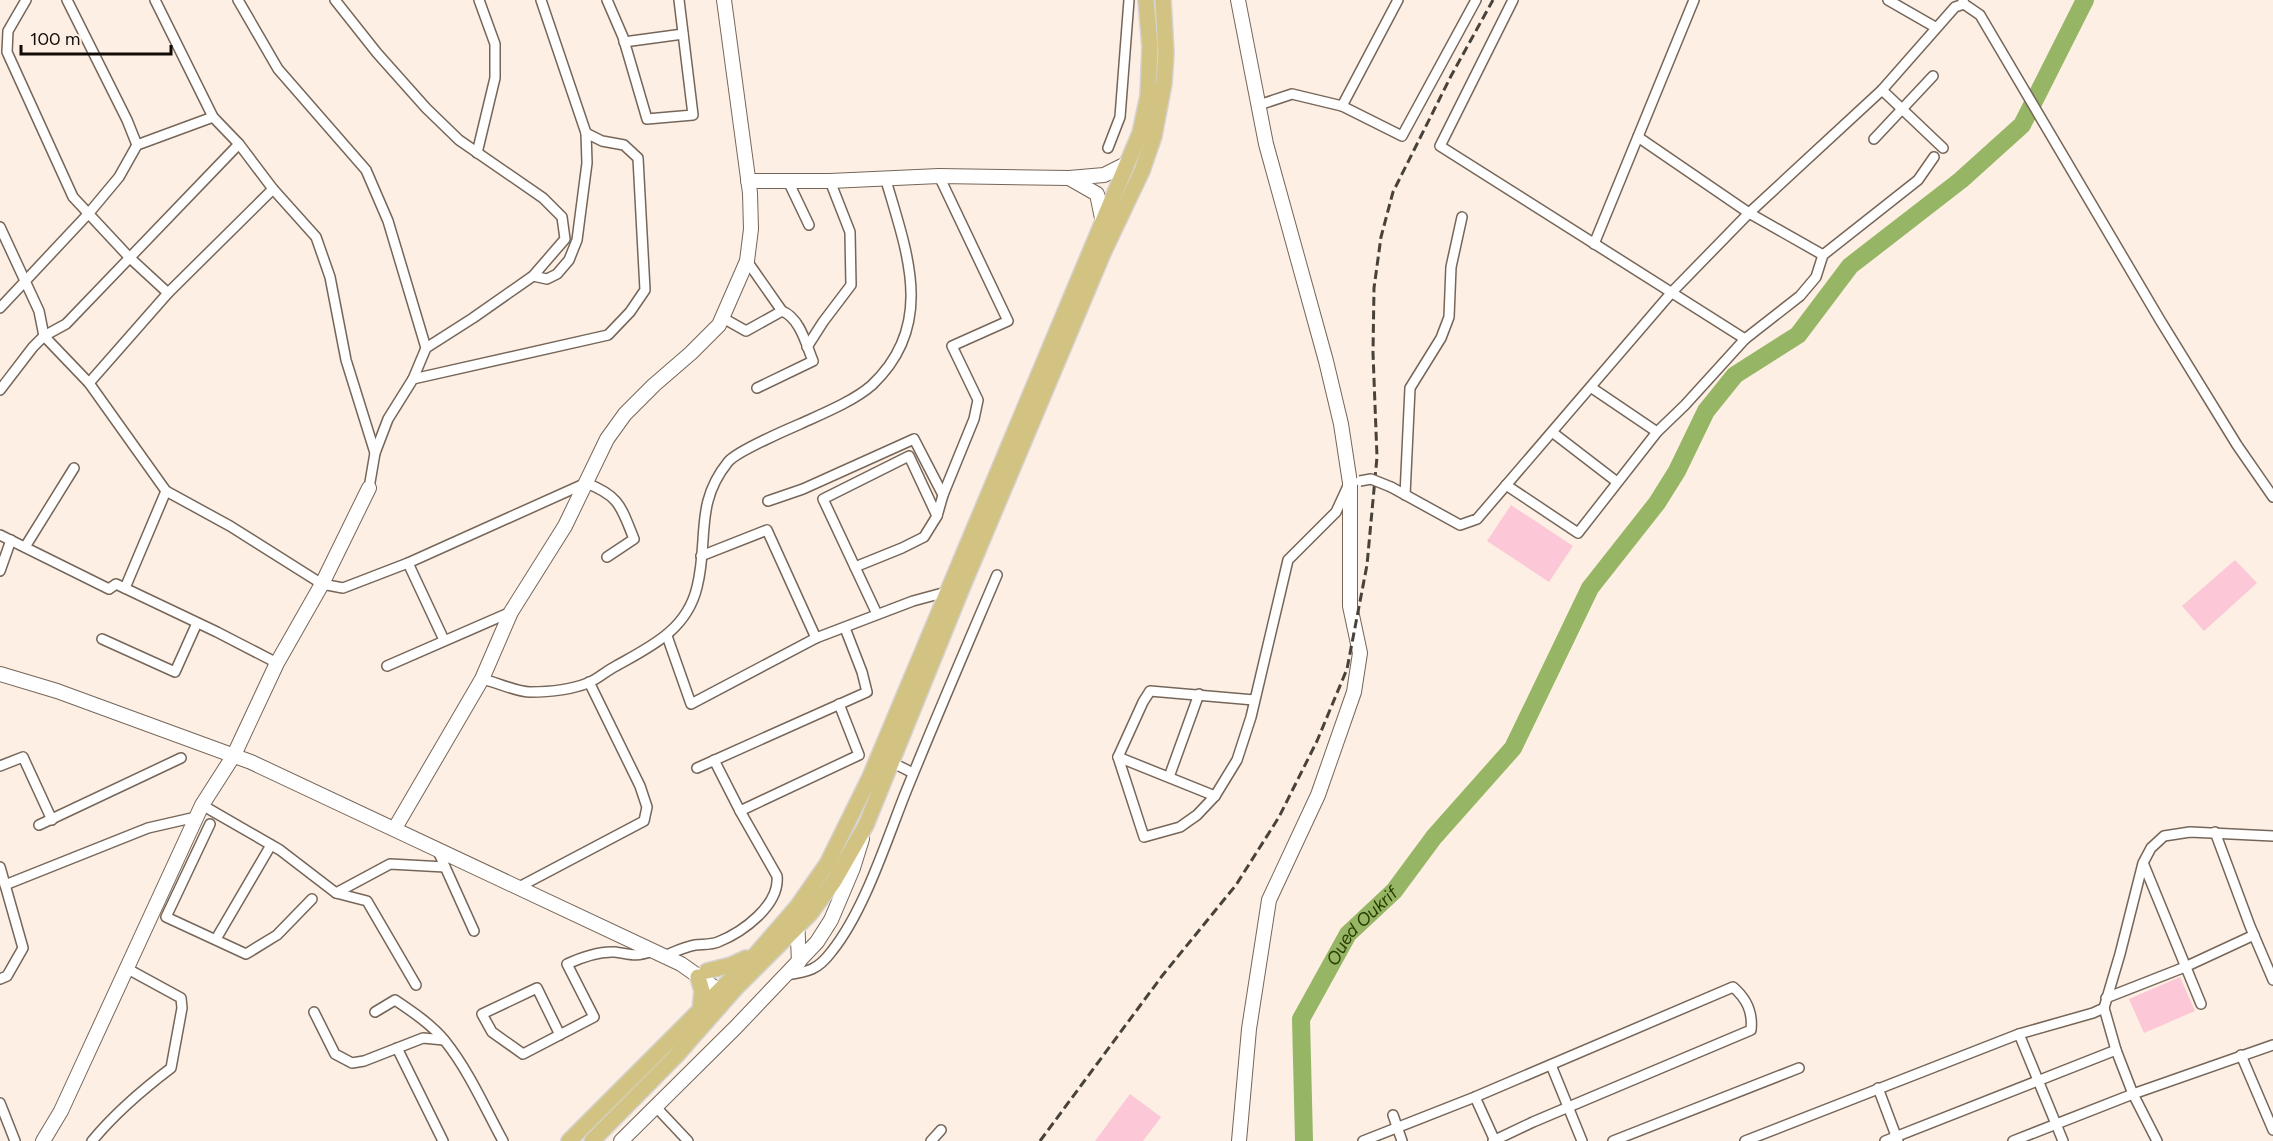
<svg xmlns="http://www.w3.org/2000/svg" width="2273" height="1141" viewBox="0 0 2273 1141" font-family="Figtree,sans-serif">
<rect width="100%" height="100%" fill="#fdefe3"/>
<g fill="#fcc8d7">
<path d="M1511,505l62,41 -24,36 -62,-41z"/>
<path d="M2235,560l22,23 -53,48 -22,-25z"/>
<path d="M2180,977l15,34 -51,22 -15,-34z"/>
<path d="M1130,1094l31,23 -18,24h-48z"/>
</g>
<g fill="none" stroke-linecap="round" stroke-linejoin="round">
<path stroke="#96b665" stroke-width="18" id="s1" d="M1304,1141l-3,-122 47,-85 46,-43 40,-54 79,-89 77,-160 67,-85 20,-32 29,-60 29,-36 63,-40 52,-69 111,-86 61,-55 63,-125"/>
<g stroke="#766659" stroke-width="12">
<g id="street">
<path d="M26,0l-18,31 -1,21 66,145 57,61 38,35"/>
<path d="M67,0l60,120 10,25"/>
<path d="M155,0l58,117 26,27 34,45 43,48 14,40 16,83 29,93"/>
<path d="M238,0l40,69 88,101 22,51 38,127"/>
<path d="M335,0l42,53 49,55 33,32 84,58 19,19 3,22 -32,37 -60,42 -47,30 -13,31"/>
<path d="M607,0l16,37 24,82 46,-4 -14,-115"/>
<path d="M1513,0l-73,146 305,193"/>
<path d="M1888,0l47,27"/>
<path d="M1963,0l1,4 16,11 180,305 77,125 36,52"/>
<path d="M624,42l59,-8"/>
<path d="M1882,90l61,58"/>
<path d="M1259,105l33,-11 50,12 60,30 74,-136"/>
<path d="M1342,106l56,-106"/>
<path d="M1638,137l111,76 74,42"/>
<path d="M1874,139l59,-63"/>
<path d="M1108,148l12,-31 9,-117"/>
<path d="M477,153l18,-75v-34l-16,-44"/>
<path d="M788,181l21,44"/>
<path d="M0,227l39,84 5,25 45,47 77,108 64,35 92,58 21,4 65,-25 178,-80c34,13 35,24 48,56l-27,18"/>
<path d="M1594,244l100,-244"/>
<path d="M747,261l35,50"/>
<path d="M533,276l14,3 10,-5 12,-14 8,-20 10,-77 -1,-30 -45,-133"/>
<path d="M0,308l89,-95 30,-36 18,-32 76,-28"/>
<path d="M723,318l23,13 36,-20c18,7 24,33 31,50l-56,27"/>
<path d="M807,347l16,-25 28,-37 -1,-53 -20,-51"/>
<path d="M89,383l79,-90 105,-104"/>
<path d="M1592,388l65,44"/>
<path d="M0,390l33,-43 11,-11 22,-12 173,-180"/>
<path d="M1552,432l65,50"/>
<path d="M1506,485l72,48 79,-101 28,-27 60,-66 55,-43 16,-19 7,-22 95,-75 16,-23"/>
<path d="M1391,487l69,38 17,-6 195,-227 77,-79 133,-123 73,-83 9,-3"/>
<path d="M369,488l6,-35 13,-34 25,-40 195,-44 22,-23 15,-22 -7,-132 -14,-13 -22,-4 -16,-8"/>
<path d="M1405,495l5,-107 31,-50 8,-21 2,-50 11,-50"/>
<path d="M768,501l35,-12 111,-50 29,56"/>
<path d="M0,535l109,54 7,-5 101,48 60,31"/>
<path d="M25,547l49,-79"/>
<path d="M701,556l66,-26 49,108"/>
<path d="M408,563l36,77"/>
<path d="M855,567l47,-19 22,-11 13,-21 6,-21 31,-76 4,-19 -26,-54 56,-25 -69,-145"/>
<path d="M0,571l11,-31"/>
<path d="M125,588l41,-97"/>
<path d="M877,614l-54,-115 86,-43 28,60"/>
<path d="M667,636l24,68 125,-66 97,-37 37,-10"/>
<path d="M102,639l73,33 22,-49"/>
<path d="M387,666l124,-54"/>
<path d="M482,679c14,3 35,13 48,13 19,0 40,-2 58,-9 10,-4 18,-12 28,-17 34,-19 71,-36 81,-79 12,-47 -3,-83 31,-125 8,-10 58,-32 72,-38 22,-10 54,-23 72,-39 65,-61 34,-135 13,-208"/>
<path d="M1254,700l-104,-9 -7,11 -25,55 26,80 36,-10 17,-12 18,-19 22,-36 14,-43 37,-157 48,-48 12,-26"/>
<path d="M1118,757l97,39"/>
<path d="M891,762l22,11"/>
<path d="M0,766l23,-9 29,63"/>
<path d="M697,768l170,-76 -5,-20 -17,-44"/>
<path d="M1169,777l30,-83"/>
<path d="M202,805l78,45 56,43 54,-29 55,3"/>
<path d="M740,811l119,-56 -20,-51"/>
<path d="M210,824l-44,93 80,37 31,-19 35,-36"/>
<path d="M39,825l142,-67"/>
<path d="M2215,832l35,94 23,54"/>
<path d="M437,849l37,82"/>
<path d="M2144,865l57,139"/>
<path d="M0,867l23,81 -16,28 -7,3"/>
<path d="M5,885l143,-57 48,-11"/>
<path d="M519,887l125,-66 3,-14 -7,-21 -51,-104"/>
<path d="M336,893l31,8 49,84"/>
<path d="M216,939l55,-94"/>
<path d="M664,956c10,-4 20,-9 31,-11 7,-1 16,0 23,-3 25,-10 62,-37 59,-66l-37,-65 -26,-51"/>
<path d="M786,975c22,-3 32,-5 46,-24 32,-40 54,-109 73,-157 30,-74 61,-146 92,-219"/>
<path d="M2106,998l79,-31 69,-32"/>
<path d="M314,1012l21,42 17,9 12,-2 59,-23 21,2"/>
<path d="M375,1012l20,-12c18,12 37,25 50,41 24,30 40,67 58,100"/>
<path d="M2019,1034l44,107"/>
<path d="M560,1035l-23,-47 -55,26 10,18 31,22 71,-37 -27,-53c15,-7 31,-13 48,-12 19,3 19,5 38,-1"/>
<path d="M397,1048l46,93"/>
<path d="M2241,1055l32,75"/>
<path d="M1551,1065l31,76"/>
<path d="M1878,1088l20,53"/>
<path d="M1475,1097l20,44"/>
<path d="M0,1103l15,38"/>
<path d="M655,1106l33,35"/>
<path d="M1393,1115l9,26"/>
<path d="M92,1141c24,-29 50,-51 79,-73l11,-60 -1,-10 -55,-30"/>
<path d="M931,1141l10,-11"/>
<path d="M1363,1141l112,-44 258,-110c14,12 20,25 18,43l-218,92 -40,19"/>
<path d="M1613,1141l186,-73"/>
<path d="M1745,1141l274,-107 74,-21 11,-5"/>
<path d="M1885,1141l231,-91"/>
<path d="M2013,1141l120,-47 140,-49"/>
<path d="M2157,1141l-24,-47 -17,-44 -12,-42 16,-54 23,-91 8,-15 13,-12 26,-4 83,4"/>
</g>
</g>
<g stroke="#766659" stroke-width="16">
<g id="secondary">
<path d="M1238,0l28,144 60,217 15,63 9,59v123l10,47 -6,39 -36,103 -49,105 -20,129 -10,112"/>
<path d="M748,181h82l109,-5 130,2"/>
<path d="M1103,223l-6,-29 -28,-16 35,-3 24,-12"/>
<path d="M0,674l57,17 194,71 430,202 47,33"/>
<path d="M395,828l87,-149 29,-67 54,-86 42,-87 18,-25 29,-29 37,-32 28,-28 28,-64 4,-32 -1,-36 -26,-193"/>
<path d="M797,918l2,44"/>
<path d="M43,1141l18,-30 141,-306 32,-50 43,-92 45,-79 47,-96"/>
<path d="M621,1141l115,-114 81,-85 14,-22 22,-52 9,-29"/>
</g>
</g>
<g stroke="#d4d3d2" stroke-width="18">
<g id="primary">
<path d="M707,971l24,-6 15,-7"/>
<path d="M698,977l4,14 -2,19"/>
<path d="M569,1141l188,-188 40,-46 30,-43 43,-87 270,-644 8,-37 2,-49 -4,-47"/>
<path d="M592,1141l84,-85 59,-67 75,-75 24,-33 32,-56 96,-237 142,-337 38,-80 12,-35 10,-53 2,-30 -3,-53"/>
</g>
</g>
<use href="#street" stroke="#fff" stroke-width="9"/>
<use href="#secondary" stroke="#fff" stroke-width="14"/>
<use href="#primary" stroke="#d3c382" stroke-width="15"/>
<path stroke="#49423b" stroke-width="3" stroke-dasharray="9 4.5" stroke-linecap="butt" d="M1040,1141l122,-165 74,-91 43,-68 38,-76 30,-72 20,-104 10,-108 -4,-104 1,-65 7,-51 12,-45 58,-116 42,-76"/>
<g stroke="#766659" stroke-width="12" stroke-linecap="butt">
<path id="street-bridge" d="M1360,481l11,-2 20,8"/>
</g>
<use href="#street-bridge" stroke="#fff" stroke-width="9"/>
</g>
<g text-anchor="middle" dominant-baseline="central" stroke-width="6" stroke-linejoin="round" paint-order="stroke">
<g font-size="18" font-style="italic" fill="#2b3e00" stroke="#fdefe3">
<text stroke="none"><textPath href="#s1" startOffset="234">Oued Oukrif</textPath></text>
</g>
</g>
<path d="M21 45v9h150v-9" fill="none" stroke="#100b06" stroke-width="3"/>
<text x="30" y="45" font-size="18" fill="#100b06" stroke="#fdefe3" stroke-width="4.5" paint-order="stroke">100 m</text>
</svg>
